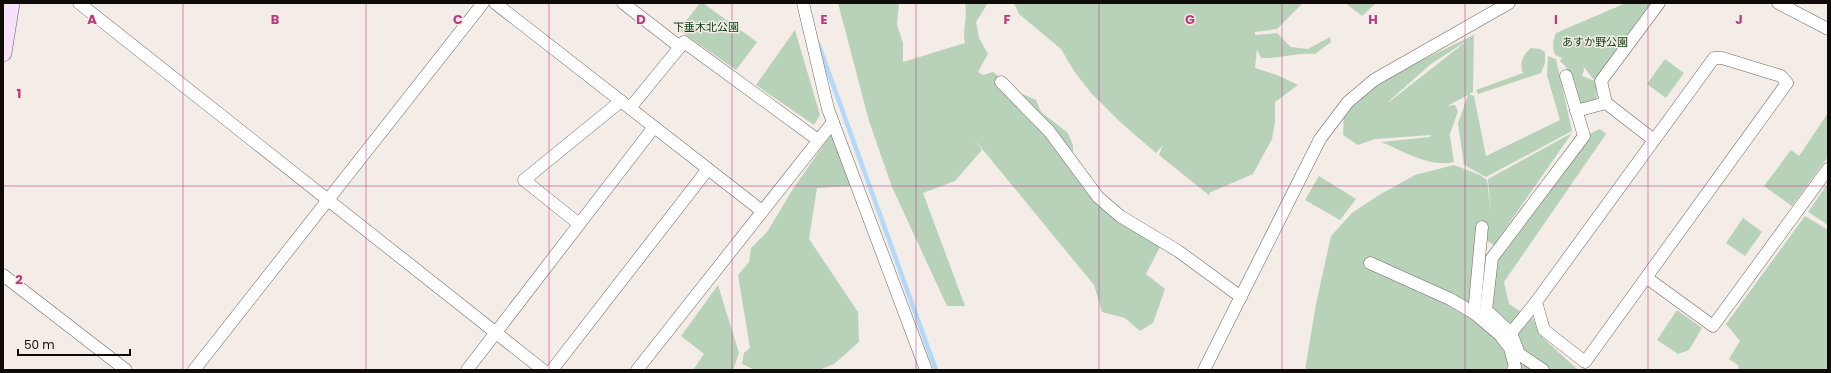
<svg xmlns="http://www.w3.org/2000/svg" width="1831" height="373" viewBox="0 0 1831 373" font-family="Poppins,'Noto Sans JP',sans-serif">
<rect width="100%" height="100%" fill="#f4ece6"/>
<g fill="#b8d2ba" fill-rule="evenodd">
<path d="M700,3h3l54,39 -21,28 -57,-40z"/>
<path d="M838,3h61l-2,22 6,18v19l62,-19c-3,-13 3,-27 0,-40h23l-12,19 3,16 9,16 -10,18 5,3 10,-3 27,21 16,7 5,12 27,21 5,12v21l10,20 79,57 -16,31 19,15 -12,34 -13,8 -15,-13 -23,-6 -8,-27 -120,-146 8,11 -27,31 -32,12 42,113h-18l-55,-119 -23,-66z"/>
<path d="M1014,3h289l-26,26 -22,3v3l22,-2 14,14 17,2 22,-12 1,5 -16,12c-19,-2 -36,5 -54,4l-4,-9 -2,19 22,7 21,10 -23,17v20l-3,17 -19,35 -44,19 1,3 -51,-41 4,-10 -7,8 -37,-32 -28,-28 -17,-22 -13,-22 -42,-35z"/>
<path d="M1345,3h31l-14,13z"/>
<path d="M1626,3h30l-60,78 1,22 -24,5 -8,-34 2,-6 -7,-7 2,-3 -7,-3c-3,-8 -2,-15 1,-22zM1583,66l12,15 -13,-5 2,-6z"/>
<path d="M795,30l25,85 -6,10 -58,-40z"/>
<path d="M1476,34l-2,2 -1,56 -4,2 5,2 12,60 74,-36 -13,-45 1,-19 8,3 16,72 -86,46 -22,-12 -6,-42 10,-28 -21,11 8,-1 3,6 -9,26 1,-1 4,26c-24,6 -51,-11 -73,-20l49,-5 1,-2 -56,4 -17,6 -15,-10 1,-20 22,-28zM1468,40l-79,62h-1l43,-38z"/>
<path d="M1531,48l9,1 5,3v11l-4,10 -63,21 -2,-4 47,-17c-4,-9 0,-19 8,-25z"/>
<path d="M1665,59l19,14 -18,25 -19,-14z"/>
<path d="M1828,113v44l-36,49 -28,-20 27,-36 8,6z"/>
<path d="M1600,129l6,5 -102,148 5,22 24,15 10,19 35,32h-65l2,-3 -5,-44 -20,-13 7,-53 87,-121z"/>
<path d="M1572,133l-78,112 -13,-7 -6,65 38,58 -5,9h-203l11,-66 15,-68 21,-23 27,-18 36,-20 39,-10 26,10 7,5 4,33 -3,-34z"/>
<path d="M831,134l21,52 -35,2 -8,51 49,73 1,30 -25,22 -15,6h-64l-13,-6 2,-11 6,-5 -12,-73 11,-13 2,-14 16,-16 26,-43z"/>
<path d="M1319,176l37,23 -16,21 -35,-20z"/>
<path d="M1828,183v42l-20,-13z"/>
<path d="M1805,216l23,14v140h-89l-1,-5 -9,-6 11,-18 -14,-17z"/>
<path d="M1743,218l19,14 -17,24 -19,-13z"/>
<path d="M718,285l21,68 -6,17h-40l11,-16 -23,-18z"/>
<path d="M1677,310l25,18 -13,22 -11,4 -21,-14z"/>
</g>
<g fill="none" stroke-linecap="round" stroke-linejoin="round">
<path stroke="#b2d9fa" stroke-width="4.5" d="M818,43l118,327"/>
<g stroke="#6e6762" stroke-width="13">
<g id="street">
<path d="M79,3l464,367"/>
<path d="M495,3l267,208"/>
<path d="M623,3l57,44"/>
<path d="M803,3l25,106 98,261"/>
<path d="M1778,3l50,26"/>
<path d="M1714,58h8l59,18 6,7 -202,279 -41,-32 -8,-28z"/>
<path d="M1001,82l48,49 49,66 22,19 58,35 63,46"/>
<path d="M630,108l54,-66 134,98"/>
<path d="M1576,111l30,-8"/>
<path d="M1654,140l-48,-37 -5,-22 58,-78"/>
<path d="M579,224l-55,-44 97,-79"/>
<path d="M1482,227l-8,86 26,22 10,13 5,19 -2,3"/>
<path d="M1370,263l80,36 24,14"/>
<path d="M3,275l123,95"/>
<path d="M1647,278l66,48 115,-157"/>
<path d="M1511,333l25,-31"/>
<path d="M194,370l289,-367"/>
<path d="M467,370l187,-243"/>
<path d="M552,370l156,-201"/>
<path d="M637,370l196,-248"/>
<path d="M1204,370l116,-231 28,-37 26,-22 135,-77"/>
<path d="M1543,370l-24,-16 -8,-21 -25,-23 6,-52 92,-122 -18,-60"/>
</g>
</g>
<g stroke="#6e6762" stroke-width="18">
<path id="secondary" d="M3,53l8,-50"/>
</g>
<use href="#street" stroke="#fff" stroke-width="12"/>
<use href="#secondary" stroke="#f7e1fb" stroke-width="17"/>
</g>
<path fill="none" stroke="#bb387f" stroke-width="1" stroke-opacity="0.55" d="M183,3v367M366,3v367M549,3v367M732,3v367M916,3v367M1099,3v367M1282,3v367M1465,3v367M1648,3v367M3,186h1825"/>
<g text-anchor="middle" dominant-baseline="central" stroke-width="3" stroke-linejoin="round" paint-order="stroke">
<g font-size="11" fill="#084216" stroke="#f4ece6">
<text x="706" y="27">下垂木北公園</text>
<text x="1595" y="42">あすか野公園</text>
</g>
</g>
<g font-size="13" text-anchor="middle" font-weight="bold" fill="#bb387f" stroke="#f4ece6" stroke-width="3" stroke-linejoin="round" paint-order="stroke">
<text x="92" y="24">A</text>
<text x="275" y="24">B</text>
<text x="458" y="24">C</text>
<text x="641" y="24">D</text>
<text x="824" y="24">E</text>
<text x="1007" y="24">F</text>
<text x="1190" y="24">G</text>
<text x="1373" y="24">H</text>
<text x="1556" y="24">I</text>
<text x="1739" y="24">J</text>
<text x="19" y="98">1</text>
<text x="19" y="284">2</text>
</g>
<rect width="1831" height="373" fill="none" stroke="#0e0b09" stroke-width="8"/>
<path d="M18 349v6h112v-6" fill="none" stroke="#0e0b09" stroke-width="2"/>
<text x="24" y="349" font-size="12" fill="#0e0b09" stroke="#f4ece6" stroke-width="3" paint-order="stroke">50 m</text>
</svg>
